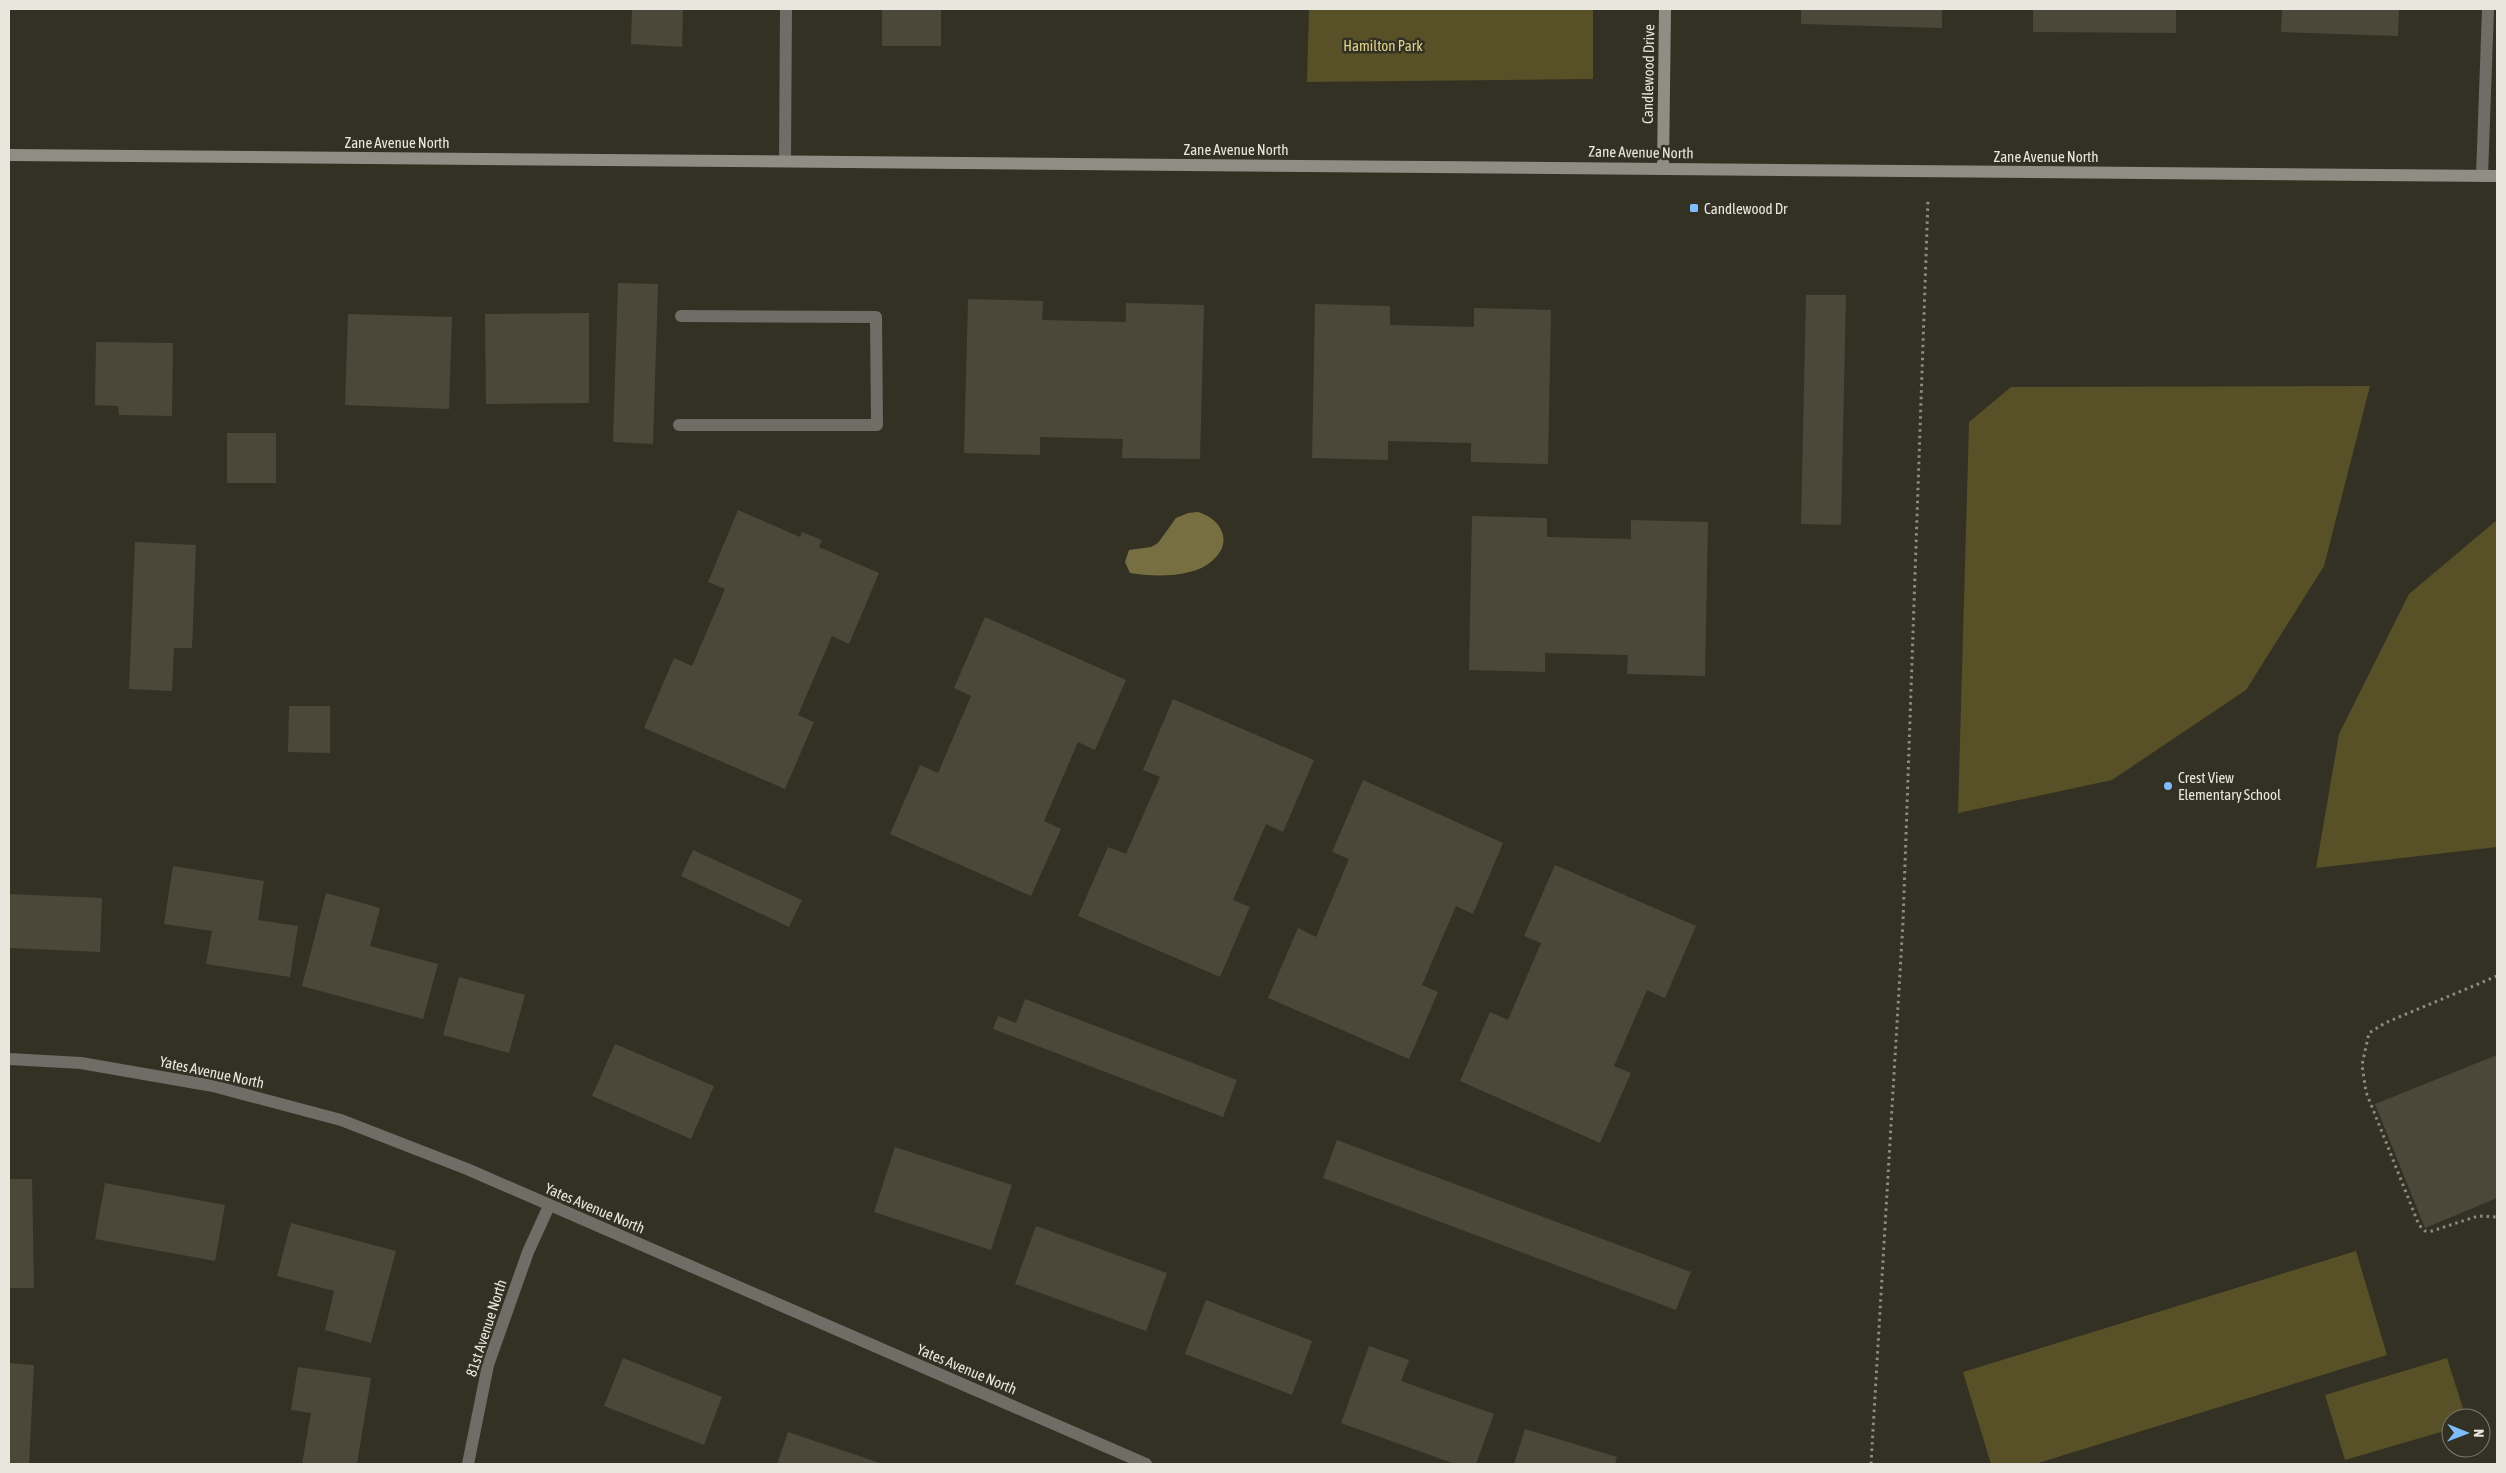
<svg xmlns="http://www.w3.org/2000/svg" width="2506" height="1473" viewBox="0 0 2506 1473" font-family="'Asap Condensed',sans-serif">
<rect width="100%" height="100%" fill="#333124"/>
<g fill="#585026">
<path d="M1309,9h284v70l-286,3z"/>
<path d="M2370,386l-46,180 -78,124 -134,90 -154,33 11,-391 42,-35z"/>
<path d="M2497,520v327l-181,21 23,-134 70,-140z"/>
<path d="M2356,1251l31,104 -352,109h-44l-28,-92z"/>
<path d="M2447,1358l19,60h-15v11l-106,31 -20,-65z"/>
</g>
<path fill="#776e42" d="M1198,512c24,7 36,31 14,49 -19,17 -58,16 -82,12l-5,-11 4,-12 22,-3 7,-4 18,-25 12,-5z"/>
<g fill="#4b483a">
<path d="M632,9h51l-1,38 -51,-3z"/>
<rect x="882" y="9" width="59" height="37"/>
<path d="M1801,9h141v19l-141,-4z"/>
<path d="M2033,9h143v24l-143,-1z"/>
<path d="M2282,9h117l-1,27 -117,-4z"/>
<path d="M618,283l40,1 -5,160 -40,-2z"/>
<path d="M1806,295h40l-5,230 -40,-1z"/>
<path d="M968,299l75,2 -1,19 84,2v-19l78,2 -4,154 -78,-1 1,-19 -83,-2v18l-76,-2z"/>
<path d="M1315,304l75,2v19l84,2v-19l77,2 -3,154 -77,-2v-19l-83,-2v19l-76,-2z"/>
<path d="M589,313v90l-103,1 -1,-90z"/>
<path d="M348,314l104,3 -3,92 -104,-4z"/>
<path d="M96,342l77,1 -1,73 -53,-1 -1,-9 -23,-1z"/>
<rect x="227" y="433" width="49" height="50"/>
<path d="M738,510l62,27 2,-5 20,8 -3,7 60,26 -30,71 -17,-8 -34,79 16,7 -29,67 -141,-61 30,-70 18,8 33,-77 -17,-7z"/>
<path d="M1472,516l75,2v19l84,2v-19l77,2 -3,154 -78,-2 1,-19 -83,-2v19l-76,-2z"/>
<path d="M135,542l61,3 -4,103h-18l-2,43 -43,-2z"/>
<path d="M985,617l141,63 -31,70 -17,-8 -34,79 17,8 -30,67 -141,-62 30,-69 18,8 33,-77 -17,-8z"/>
<path d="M1173,699l141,61 -31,72 -17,-8 -33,76 17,7 -30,70 -142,-61 30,-69 18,7 34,-77 -17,-7z"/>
<path d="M289,706h41v47l-42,-1z"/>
<path d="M1363,780l140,63 -30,71 -17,-8 -34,79 16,7 -29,67 -141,-61 30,-70 18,9 33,-78 -17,-7z"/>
<path d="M693,850l109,50 -13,27 -108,-51z"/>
<path d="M1555,865l141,61 -31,72 -18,-8 -33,76 17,7 -31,70 -140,-62 30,-69 18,8 33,-77 -17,-7z"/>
<path d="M173,866l91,15 -6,39 40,6 -8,51 -84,-13 6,-33 -48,-7z"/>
<path d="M326,893l54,15 -10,38 68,18 -15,55 -121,-33z"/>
<path d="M9,894l93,4 -2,54 -91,-4z"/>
<path d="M459,977l66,18 -16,58 -66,-18z"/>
<path d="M1025,999l212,81 -14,37 -230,-88 5,-13 18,7z"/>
<path d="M615,1044l99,42 -23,53 -99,-43z"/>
<path d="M2497,1055v143l-72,30 -50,-124z"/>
<path d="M1337,1140l354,132 -15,38 -353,-132z"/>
<path d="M895,1147l117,38 -21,65 -117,-38z"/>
<path d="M9,1179h23l2,109h-25z"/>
<path d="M105,1183l120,22 -10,56 -120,-22z"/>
<path d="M291,1223l105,28 -25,92 -46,-13 9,-39 -57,-15z"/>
<path d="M1036,1226l131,47 -21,58 -131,-47z"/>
<path d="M1206,1300l106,41 -20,54 -107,-41z"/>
<path d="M1369,1346l40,14 -8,21 93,33 -18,50h-21l-114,-41z"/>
<path d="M623,1358l99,39 -18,48 -100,-39z"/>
<path d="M9,1363l25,2 -5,99h-20z"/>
<path d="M298,1367l73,11 -14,86h-55l9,-51 -20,-3z"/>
<path d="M1525,1429l92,28 -2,7h-101z"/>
<path d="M788,1432l95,32h-106z"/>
</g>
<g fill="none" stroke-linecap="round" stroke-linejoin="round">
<g stroke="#8e8c81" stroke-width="3" stroke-dasharray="2.5 4" stroke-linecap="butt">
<path d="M2497,976l-112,47 -16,10 -7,32 4,27 53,133 6,6h7l46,-15 19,1"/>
<path d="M1871,1464l32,-542 25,-723"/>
</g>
<g stroke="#6e6d66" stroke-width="12">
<path d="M2482,176l6,-167"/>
<path d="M679,425h198l-1,-108 -195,-1"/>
</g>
<g stroke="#6e6d66" stroke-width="12">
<path d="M785,161l1,-152"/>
<path d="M9,1059l72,4 132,23 128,34 126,49 679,295"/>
<path d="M468,1464l20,-99 40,-113 21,-46"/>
</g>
<g stroke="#908e84" stroke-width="12">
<path d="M9,155l2488,21"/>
<path d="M1663,169l2,-160"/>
</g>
</g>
<g fill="#7ebdf9" stroke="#333124" stroke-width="2">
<rect x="1689" y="203" width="10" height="10" rx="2.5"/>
<circle cx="2168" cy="786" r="5"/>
</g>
<g text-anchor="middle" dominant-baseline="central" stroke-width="5" stroke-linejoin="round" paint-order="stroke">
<g font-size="15" fill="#e1d28a" stroke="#333124">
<text x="1383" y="45">Hamilton Park</text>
</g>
<g font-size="15" fill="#e8e7de" stroke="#333124">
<text transform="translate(1648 74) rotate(-89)">Candlewood Drive</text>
<text x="397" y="142">Zane Avenue North</text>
<text x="1236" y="149">Zane Avenue North</text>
<text transform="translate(1641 152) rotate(1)">Zane Avenue North</text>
<text x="2046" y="156">Zane Avenue North</text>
<text transform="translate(212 1072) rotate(12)">Yates Avenue North</text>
<text transform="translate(595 1208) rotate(23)">Yates Avenue North</text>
<text transform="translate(486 1328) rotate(-72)">81st Avenue North</text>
<text transform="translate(967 1369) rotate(23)">Yates Avenue North</text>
</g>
<g font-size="15" fill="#e8e7de" stroke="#333124" text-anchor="start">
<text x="1704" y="208">Candlewood Dr</text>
<text x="2178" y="777">Crest View<tspan x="2178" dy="17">Elementary School</tspan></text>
</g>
</g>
<rect width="2506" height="1473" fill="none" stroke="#e8e7de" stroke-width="20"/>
<g transform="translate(2466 1433) rotate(91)"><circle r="24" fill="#333124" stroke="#7b7a6e"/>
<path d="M0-4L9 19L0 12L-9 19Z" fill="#7ebdf9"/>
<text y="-8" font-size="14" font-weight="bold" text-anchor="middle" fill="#e8e7de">N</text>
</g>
</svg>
